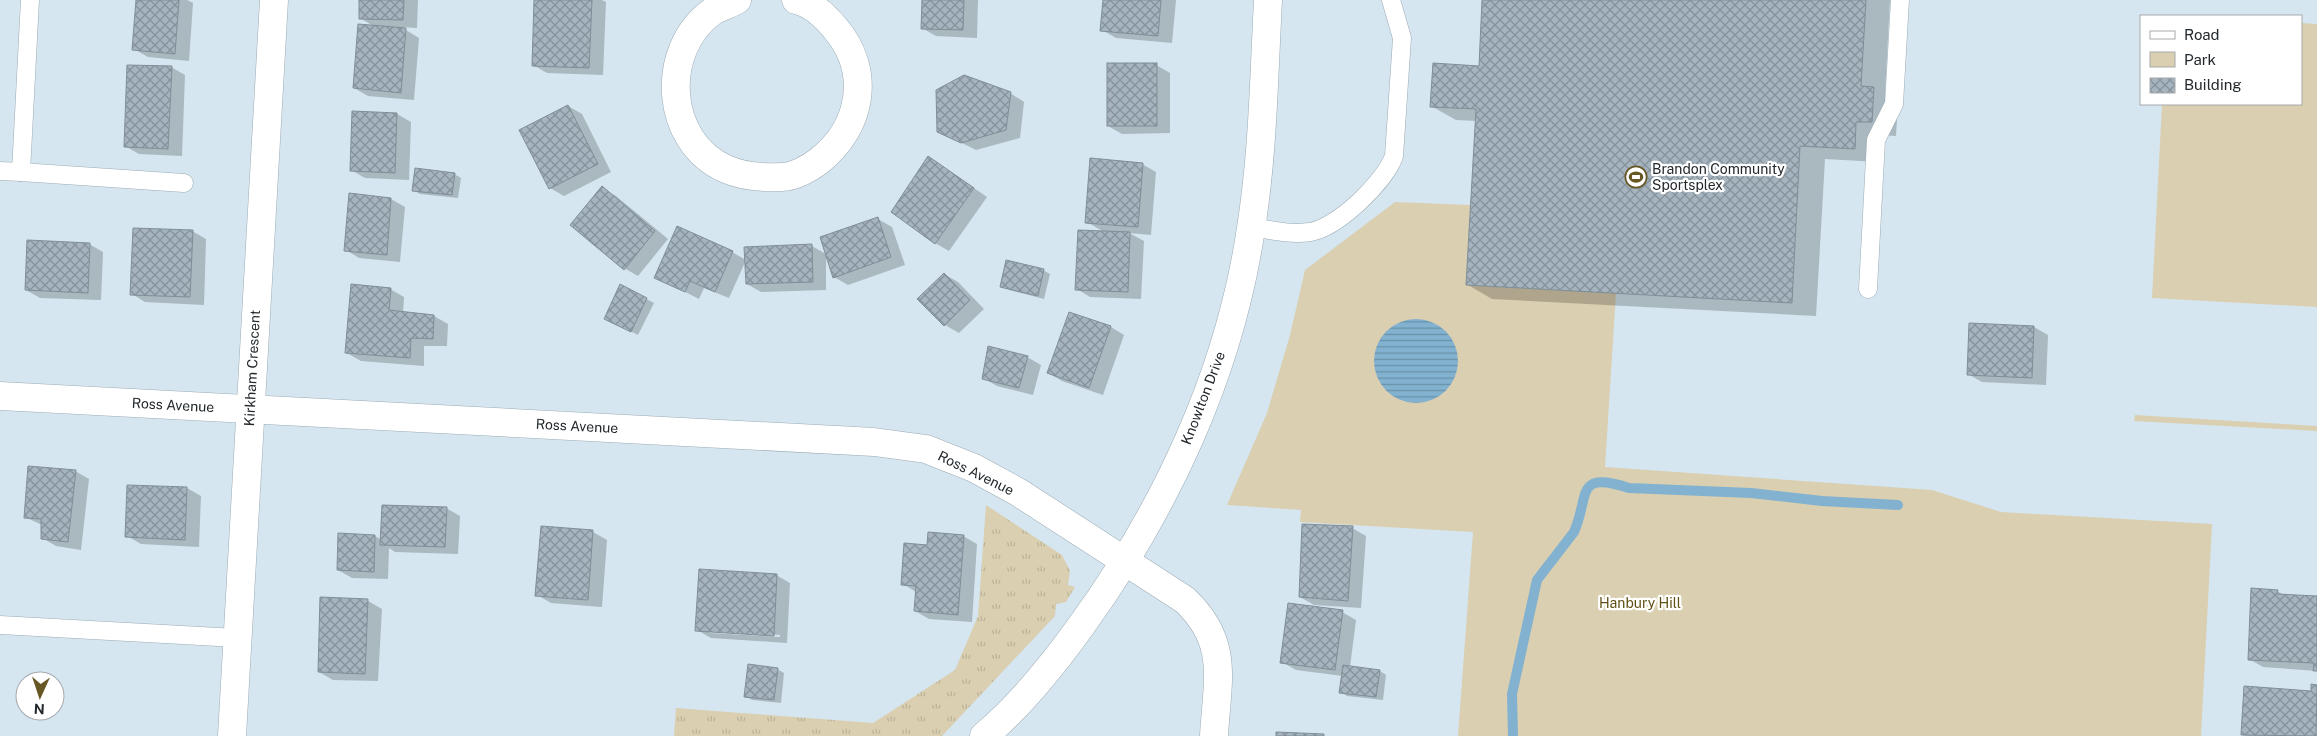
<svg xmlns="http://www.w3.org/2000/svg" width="2317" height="736" viewBox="0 0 2317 736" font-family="'Public Sans',sans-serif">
<defs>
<pattern id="grass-tufts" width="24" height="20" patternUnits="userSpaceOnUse" patternTransform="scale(1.25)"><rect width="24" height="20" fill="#dacfb0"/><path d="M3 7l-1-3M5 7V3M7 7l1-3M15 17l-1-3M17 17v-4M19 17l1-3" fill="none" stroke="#bbb298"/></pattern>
<pattern id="water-rules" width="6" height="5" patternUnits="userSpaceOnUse" patternTransform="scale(1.25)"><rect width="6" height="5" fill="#82b2d0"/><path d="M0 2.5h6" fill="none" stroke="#6a91a9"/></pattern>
<pattern id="building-cross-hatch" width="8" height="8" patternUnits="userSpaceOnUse" patternTransform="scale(1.25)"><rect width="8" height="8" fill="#a5b4be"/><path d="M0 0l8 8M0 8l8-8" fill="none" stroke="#86929b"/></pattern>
</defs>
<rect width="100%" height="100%" fill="#d5e6f0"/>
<path fill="url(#grass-tufts)" d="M986,505l76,50 8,16 -2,14 7,2 -9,15 -10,2 -1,12 -113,120h-268l2,-28 197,15 82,-53 23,-54z"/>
<g fill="#dacfb0">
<path d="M2301,23l16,1v283l-165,-9 10,-194h139z"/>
<path d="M1395,202l76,3 -4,80 149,8 -11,174 327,23 69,22 211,12 -11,212h-743l15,-204 -173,-10 1,-12 -74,-5 40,-92 23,-78 15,-65z"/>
<path d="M2135,415l182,11v5l-183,-10z"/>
</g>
<circle fill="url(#water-rules)" cx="1416" cy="361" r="42"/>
<g fill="#0003" fill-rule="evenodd">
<path d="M138,0h49l6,3 -4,58 -41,-4 -14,-8z"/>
<path d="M361,0h57l-1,28 -16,-1 18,11 -5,62 -46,-4 -14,-8 21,-61 -15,-9z"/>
<path d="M536,0h66l4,2 -3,73 -56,-2 -14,-8z"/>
<path d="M923,0h55l-1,38 -41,-2 -14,-8z"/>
<path d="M1105,0h71l-4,43 -56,-5 -14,-8z"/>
<path d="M1483,0h407l-5,95 13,7 -2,34 -16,-1 -1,27 -54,-3 -9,157 -324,-17 -24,-14 9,-164 -21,-1 -25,-14 49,-38z"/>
<path d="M1156,65l14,8v60l-48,1 -14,-8z"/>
<path d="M171,67l14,8 -3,81 -43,-2 -14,-8z"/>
<path d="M1010,93l14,9 -4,36 -44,12 -38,-19z"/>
<path d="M568,106l14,8 29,58 -47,24 -14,-8z"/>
<path d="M397,114l14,8 -2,58 -44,-2 -14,-8z"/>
<path d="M1142,164l14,8 -5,63 -22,-2 15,8 -3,58 -51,-2 -13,-8 27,-57 -17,-10z"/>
<path d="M942,166l45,31 -38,54 -14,-8z"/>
<path d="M454,174l7,4 -3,20 -38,-4 -7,-4z"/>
<path d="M602,188l14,8 52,43 -30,37 -14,-8z"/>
<path d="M391,199l14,8 -5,55 -41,-4 -13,-8z"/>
<path d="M878,219l14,8 13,38 -57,20 -14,-8z"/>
<path d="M192,231l14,8 -2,66 -59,-3 -13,-8z"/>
<path d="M89,244l14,8 -2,48 -61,-2 -14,-8z"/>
<path d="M812,246l14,8v36l-65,2 -14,-8 -1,-24 -17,38 -25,-10 -5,11 -43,-22 76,-25 14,8z"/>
<path d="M1043,270l7,4 -6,25 -35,-9 -7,-4z"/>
<path d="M944,274l14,8 26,27 -25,24 -14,-8 -27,-26z"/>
<path d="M621,286l33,17 -16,32 -25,-13z"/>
<path d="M390,289l14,8 -1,16 31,3 14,8 -1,22h-23v20l-63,-5 -14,-8z"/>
<path d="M1070,314l41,13 13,8 -21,60 -41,-14 -14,-8z"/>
<path d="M1970,325l64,2 14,8 -2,50 -64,-3 -14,-8z"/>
<path d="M1027,357l14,8 -8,30 -36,-9 -14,-8z"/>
<path d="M75,471l14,8 -8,71 -25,-4 -14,-8v-13l-17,-8z"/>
<path d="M129,486l58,2 14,8 -2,51 -58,-3 -14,-8z"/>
<path d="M446,508l14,8 -2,38 -63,-2 -6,-4 -1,31 -36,-1 -14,-8 1,-36 36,2 7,4z"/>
<path d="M1352,528l14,8 -5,72 -47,-3 -14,-8z"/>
<path d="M593,532l14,8 -5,67 -51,-4 -14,-8z"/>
<path d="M963,536l14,8 -5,78 -43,-3 -14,-8 1,-19 -13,-8 25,-38z"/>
<path d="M776,575l14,8 -3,60 -76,-5 -14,-8zM709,630l71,5v2l-71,-4z"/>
<path d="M2277,591l9,5 31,2v73l-54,-4 -14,-8z"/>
<path d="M368,601l14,8 -4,72 -45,-1 -14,-8z"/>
<path d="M1342,612l14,8 -6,47 30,4 6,4 -3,25 -36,-4 -6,-4 2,-16 -47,-6 -14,-8z"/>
<path d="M777,669l7,4 -3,30 -29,-3 -7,-4z"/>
<path d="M2313,686h4v50h-71l-4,-2 70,-42z"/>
</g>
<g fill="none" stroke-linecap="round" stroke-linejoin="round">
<path stroke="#82b2d0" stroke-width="10" d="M1513,736l-1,-42 25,-114 37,-48c16,-36 0,-62 55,-44l122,5 71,8 76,4"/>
</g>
<g fill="url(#building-cross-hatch)" stroke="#7f8e97">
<path d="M136,0h43l-4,54 -43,-4z"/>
<path d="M359,0h45l-1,20 -44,-1z"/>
<path d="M534,0h58l-3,68 -57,-2z"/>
<path d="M922,0h42l-1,30 -42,-1z"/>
<path d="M1103,0h58l-3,36 -58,-5z"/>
<path d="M1482,0h384l-5,86 13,1 -2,35h-16l-1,27 -55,-3 -8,157 -326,-18 10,-176 -46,-2 3,-44 46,3z"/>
<path d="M358,24l48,4 -5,65 -48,-5z"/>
<rect x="1107" y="63" width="50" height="63"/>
<path d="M127,65l45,1 -4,83 -44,-2z"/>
<path d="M964,75l47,17 -5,38 -45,13 -24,-11 -1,-42z"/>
<path d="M568,105l30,59 -49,25 -30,-59z"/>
<path d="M352,111l45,2 -2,60 -45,-2z"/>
<path d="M928,156l46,32 -39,56 -44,-32z"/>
<path d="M1090,158l53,5 -5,64 -53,-4z"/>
<path d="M415,168l40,5 -3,22 -40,-4z"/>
<path d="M602,186l53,45 -31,39 -54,-45z"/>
<path d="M349,193l42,5 -4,57 -43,-4z"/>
<path d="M878,217l13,40 -58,21 -13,-41z"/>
<path d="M677,226l56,25 -18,41 -25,-11 -5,11 -31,-14z"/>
<path d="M133,228l60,2 -3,67 -60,-2z"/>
<path d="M1078,230l52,2 -2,60 -53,-2z"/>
<path d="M27,240l63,3 -2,50 -63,-3z"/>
<path d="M812,244l1,38 -67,2 -2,-37z"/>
<path d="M1006,260l38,9 -6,27 -38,-9z"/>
<path d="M944,273l26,27 -26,26 -27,-27z"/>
<path d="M351,284l40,4 -2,22 45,5 -1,24 -22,-1 -1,20 -65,-5z"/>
<path d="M620,284l27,14 -16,34 -27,-13z"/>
<path d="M1069,312l42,14 -22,62 -42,-15z"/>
<path d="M1969,323l65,3 -2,52 -65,-3z"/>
<path d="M988,346l40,10 -9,32 -37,-9z"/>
<path d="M28,466l48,4 -8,72 -27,-3v-20l-17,-1z"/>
<path d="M127,485l60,2 -2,53 -60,-3z"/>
<path d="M382,505l65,2 -2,40 -65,-2z"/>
<path d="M1302,524l51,2 -5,75 -49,-4z"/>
<path d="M541,526l52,4 -5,70 -53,-4z"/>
<path d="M928,532l36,3 -6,80 -44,-4 2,-25 -15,-1 3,-42 23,2z"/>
<path d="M338,533l37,2 -1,37 -37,-2z"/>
<path d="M699,569l78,5 -3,62 -79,-5z"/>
<path d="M2251,588l27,2 -1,4 40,2v75h-4l1,-8 -66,-3z"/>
<path d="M320,597l48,2 -3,75 -47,-2z"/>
<path d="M1288,603l55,7 -8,60 -55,-7z"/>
<path d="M748,664l30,4 -4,32 -30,-3z"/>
<path d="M1343,665l37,5 -4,27 -37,-4z"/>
<path d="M2311,684l6,1 -1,51 -75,-1 3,-49 67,5z"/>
<path d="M1276,732l48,2v2h-48z"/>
</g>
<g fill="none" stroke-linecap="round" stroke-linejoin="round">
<g stroke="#9cabb5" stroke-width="19">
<g id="lane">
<path d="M0,171l21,1 9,-172"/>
<path d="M21,172l163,11"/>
<path d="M1252,227c19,3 38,8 58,5 27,-4 75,-50 84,-76l8,-118 -11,-38"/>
<path d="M1868,289l8,-149 18,-36 6,-104"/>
<path d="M0,625l237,13"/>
</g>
</g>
<g stroke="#9cabb5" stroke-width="29">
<g id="street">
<path d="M737,0c-7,4 -17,7 -24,11 -54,38 -49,131 13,158 18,8 37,9 56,8 12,0 28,-9 37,-16 43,-34 53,-90 16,-133 -10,-12 -24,-25 -39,-28"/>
<path d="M0,396l874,46 52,7 48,19 44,24 167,108c45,43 32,80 29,136"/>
<path d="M232,736l42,-736"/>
</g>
</g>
<g stroke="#9cabb5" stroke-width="29">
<path id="secondary" d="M984,736c37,-31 69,-71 97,-110 85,-117 149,-254 170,-398 12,-75 13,-152 17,-228"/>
</g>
<use href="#lane" stroke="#fff" stroke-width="18"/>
<use href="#street" stroke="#fff" stroke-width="28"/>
<use href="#secondary" stroke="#fff" stroke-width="28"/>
</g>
<defs>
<g id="stadium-ring" transform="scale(1.125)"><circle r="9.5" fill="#fff" stroke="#665724" stroke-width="1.5"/><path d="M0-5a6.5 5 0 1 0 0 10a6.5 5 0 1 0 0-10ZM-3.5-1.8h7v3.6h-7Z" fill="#665724"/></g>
</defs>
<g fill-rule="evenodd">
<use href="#stadium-ring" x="1636" y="177"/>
</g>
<g text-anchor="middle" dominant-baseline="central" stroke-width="4.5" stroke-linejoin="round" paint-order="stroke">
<g font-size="14" fill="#22282c" stroke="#fff" text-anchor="start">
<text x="1652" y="169">Brandon Community<tspan x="1652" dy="16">Sportsplex</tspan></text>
</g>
<g font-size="14" fill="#22282c" stroke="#fff">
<text transform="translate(252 368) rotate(-87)">Kirkham Crescent</text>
<text transform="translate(1203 398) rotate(-69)">Knowlton Drive</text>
<text transform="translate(173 405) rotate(3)">Ross Avenue</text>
<text transform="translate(577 426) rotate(3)">Ross Avenue</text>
<text transform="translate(976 473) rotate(26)">Ross Avenue</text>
</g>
<g font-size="14" fill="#615016" stroke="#fff">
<text x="1640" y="603">Hanbury Hill</text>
</g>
</g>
<rect x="2140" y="15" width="162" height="90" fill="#ffffff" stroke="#a7a9ab"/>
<rect x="2150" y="31" width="25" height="8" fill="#ffffff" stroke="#a7a9ab"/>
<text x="2184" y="40" font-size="15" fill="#22282c">Road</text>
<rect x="2150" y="52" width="25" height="15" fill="#dacfb0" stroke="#a7a9ab"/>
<text x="2184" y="65" font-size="15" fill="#22282c">Park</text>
<rect x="2150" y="78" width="25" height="15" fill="url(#building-cross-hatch)" stroke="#a7a9ab"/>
<text x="2184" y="90" font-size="15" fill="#22282c">Building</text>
<g transform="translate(40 696) rotate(183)"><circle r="24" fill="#ffffff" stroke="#a7a9ab"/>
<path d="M0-4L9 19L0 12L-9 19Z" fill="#665724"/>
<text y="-8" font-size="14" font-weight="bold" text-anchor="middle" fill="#22282c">N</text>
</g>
</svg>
